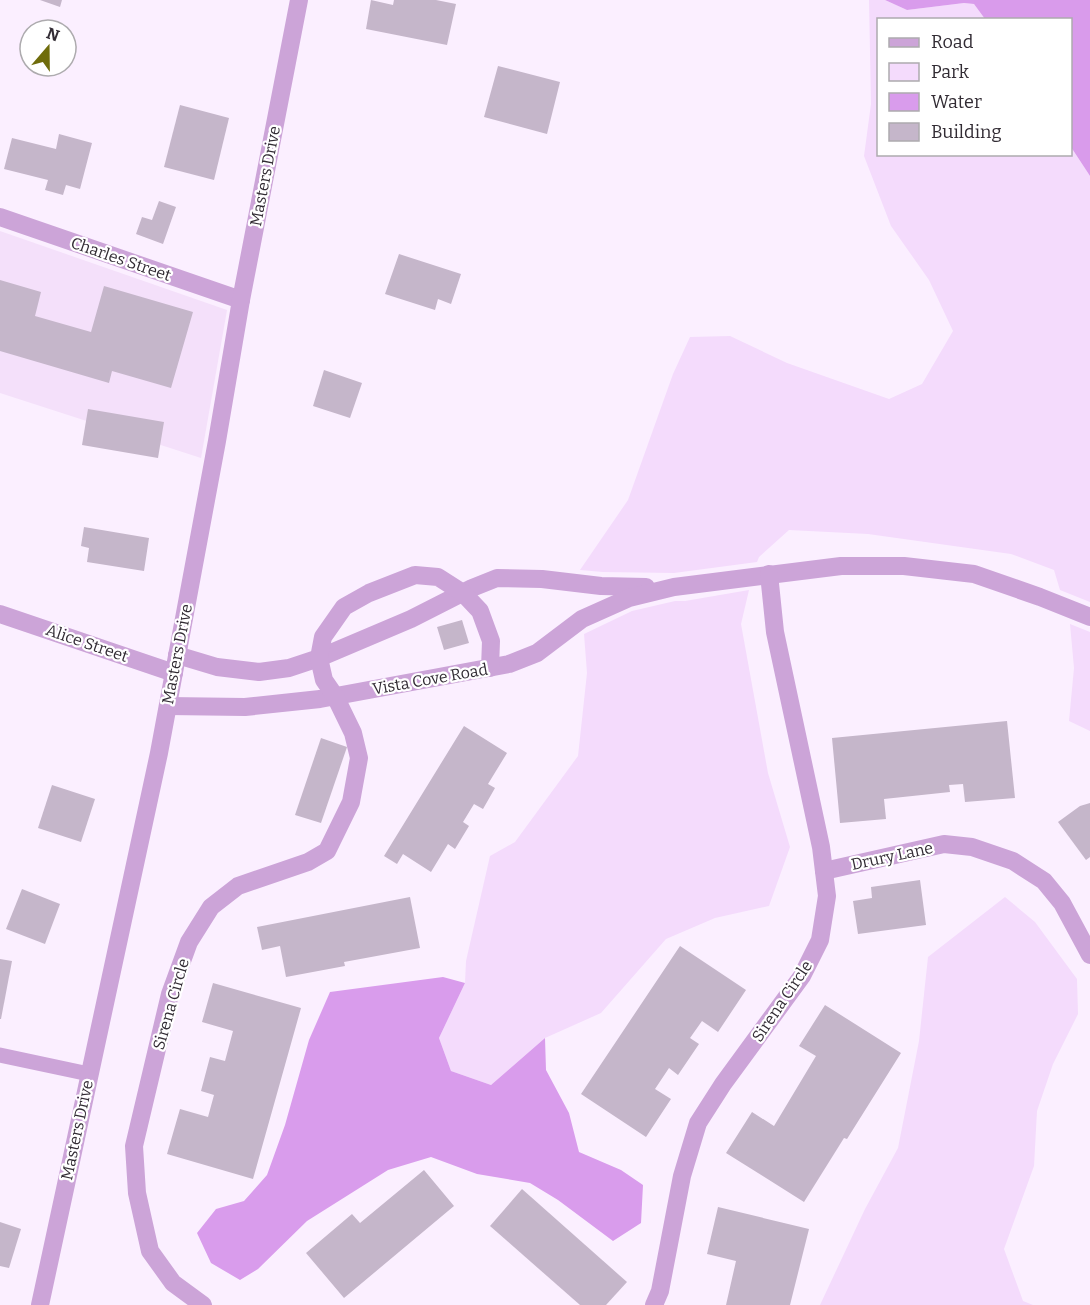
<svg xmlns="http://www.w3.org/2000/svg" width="1090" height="1305" viewBox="0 0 1090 1305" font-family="Bitter,serif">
<rect width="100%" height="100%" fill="#fbefff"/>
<path fill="#f4e0fa" d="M0,231l227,79 -26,148 -201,-65z"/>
<g fill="#f4dbfc">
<path d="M869,0h16l22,10 57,-7 10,1 11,15 -107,1v134h192l1,-7 19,29v426l-30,-12 -6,-20 -43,-16 -143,-20 -79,-4 -30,27 -2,5 -83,11 -71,-1 -23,-2 48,-70 45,-126 17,-37 40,-1 57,27 102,36 33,-15 31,-53 -24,-51 -38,-54 -27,-70 7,-52z"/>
<path d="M749,590l-8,34 27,149 22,74 -21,59 -54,12 -49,21 -65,74 -56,25 -54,47 -40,-14 -12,-33 26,-55 1,-22 24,-105 25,-14 63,-86 9,-83 -3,-39 48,-23 43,-10h10z"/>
<path d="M1070,624l20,8v99l-21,-10 5,-53z"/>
<path d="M1005,897l30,25 42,57 1,35 -25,50 -16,47 -3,55 -30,83 19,52 10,4h-213l45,-96 33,-61 21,-107 9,-84z"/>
</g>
<path fill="#d99beb" d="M974,0h116v176l-19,-29 -1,-127 -85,-1 -11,-15z"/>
<g fill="#d99cec">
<path d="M885,0h89v4l-10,-1 -57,7z"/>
<path d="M443,977l22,6 -26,55 12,33 40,14 54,-47 1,32 23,43 10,39 42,18 22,15 -2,38 -28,18 -55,-41 -28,-17 -53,-9 -46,-17 -43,13 -81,51 -49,48 -18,11 -29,-17 -14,-30 19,-24 28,-8 23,-26 18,-50 24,-85 21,-48z"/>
</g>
<g fill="#c5b6ca">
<path d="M40,0h22l-2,7z"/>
<path d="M371,0l22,5 1,-5h42l20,4 -9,41 -81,-16z"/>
<path d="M498,66l62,16 -13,52 -63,-17z"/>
<path d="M180,105l49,13 -15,62 -50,-13z"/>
<path d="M59,134l33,9 -12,46 -14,-4 -3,10 -18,-5 3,-10 -44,-11 8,-31 44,11z"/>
<path d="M159,201l17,6 -13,37 -27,-10 6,-17 10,3z"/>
<path d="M399,254l62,20 -10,30 -13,-5 -3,11 -50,-16z"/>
<path d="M0,280l41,12 -6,24 56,16 13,-46 89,26 -22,76 -59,-17 -3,12 -109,-32z"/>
<path d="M324,370l38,13 -12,35 -37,-12z"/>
<path d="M88,409l76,13 -6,36 -76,-13z"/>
<path d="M84,527l65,11 -5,33 -57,-9 2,-14 -8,-2z"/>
<path d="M462,620l7,23 -25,7 -7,-23z"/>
<path d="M1007,721l8,77 -50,4 -2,-18 -14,1 1,7 -66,7 2,20 -46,4 -8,-85z"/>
<path d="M464,726l43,27 -19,31 7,4 -12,21 -9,-5 -11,18 6,4 -14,23 -7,-5 -17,28 -28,-18 -6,10 -13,-8z"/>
<path d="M321,738l26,9 -26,76 -26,-8z"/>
<path d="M52,785l43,14 -14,43 -43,-14z"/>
<path d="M1090,803v54l-4,3 -28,-38 22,-16z"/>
<path d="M920,880l6,45 -68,9 -5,-33 19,-3 -1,-11z"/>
<path d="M22,889l38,15 -15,40 -39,-15z"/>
<path d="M410,897l10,51 -76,14 1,4 -59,11 -6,-31 -18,4 -5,-23z"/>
<path d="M680,946l66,44 -28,42 -16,-11 -12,17 9,6 -21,31 -9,-7 -14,21 16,10 -25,38 -65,-43z"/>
<path d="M0,959l12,2 -11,58h-1z"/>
<path d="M213,983l88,25 -48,171 -86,-25 13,-45 28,8 6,-22 -13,-4 9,-34 15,4 8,-30 -31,-9z"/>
<path d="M825,1005l76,48 -54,86 -3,-1 -40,64 -78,-49 26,-41 22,14 42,-70 -17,-10z"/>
<path d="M424,1170l30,36 -110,92 -38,-45 46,-39 8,9z"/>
<path d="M522,1189l105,93 -21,23h-26l-90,-79z"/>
<path d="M718,1207l91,22 -19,76h-64l10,-44 -29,-7z"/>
<path d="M0,1222l21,7 -12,39 -9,-2z"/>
</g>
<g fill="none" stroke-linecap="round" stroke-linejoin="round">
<path stroke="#cca4d8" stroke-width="15" d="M0,1055l89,19"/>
<g stroke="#cca4d8" stroke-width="18">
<path d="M0,217l241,83"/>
<path d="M0,614l174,59"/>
<path d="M177,655l40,12 42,5 30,-4 30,-10 92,-39 61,-31 25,-10 45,1 59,7 45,1"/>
<path d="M168,706l77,1 75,-8 189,-35 28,-11 45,-34 47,-21 45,-11 167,-21h63l70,8 66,23 50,20"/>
<path d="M824,871l120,-27 28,3 41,14 31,20 18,22 28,52"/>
<path d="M203,1305l-30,-22 -23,-32 -13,-58 -3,-47 36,-152 19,-52 22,-35 27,-21 70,-24 19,-11 24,-49 8,-44 -6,-25 -18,-37 -11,-16 -5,-22 4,-21 21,-30 25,-14 46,-18 23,2 25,16 17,18 11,30 -1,27"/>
<path d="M654,1305l6,-14 22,-115 16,-53 25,-39 79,-108 18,-36 7,-44 -6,-49 -46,-215 -6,-58"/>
</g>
<path stroke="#cca4d8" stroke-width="18" d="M40,1305l119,-552 58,-312 24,-141 58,-300"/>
</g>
<g text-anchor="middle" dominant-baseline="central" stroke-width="4.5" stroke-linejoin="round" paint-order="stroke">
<g font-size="16" fill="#322c34" stroke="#fff">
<text transform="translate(265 176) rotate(-79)">Masters Drive</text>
<text transform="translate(121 259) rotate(19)">Charles Street</text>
<text transform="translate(87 643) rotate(19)">Alice Street</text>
<text transform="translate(177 654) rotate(-79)">Masters Drive</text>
<text transform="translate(430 679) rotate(-10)">Vista Cove Road</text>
<text transform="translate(892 856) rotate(-12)">Drury Lane</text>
<text transform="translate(782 1001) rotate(-56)">Sirena Circle</text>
<text transform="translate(171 1004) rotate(-74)">Sirena Circle</text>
<text transform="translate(77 1130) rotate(-78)">Masters Drive</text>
</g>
</g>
<rect x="877" y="18" width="195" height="138" fill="#ffffff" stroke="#adabae" stroke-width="1.5"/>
<rect x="889" y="38" width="30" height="9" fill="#cca4d8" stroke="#adabae" stroke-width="1.5"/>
<text x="931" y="48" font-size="18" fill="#322c34">Road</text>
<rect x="889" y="63" width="30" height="18" fill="#f4dbfc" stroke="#adabae" stroke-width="1.5"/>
<text x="931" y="78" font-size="18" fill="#322c34">Park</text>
<rect x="889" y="93" width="30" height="18" fill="#d99cec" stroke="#adabae" stroke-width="1.5"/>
<text x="931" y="108" font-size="18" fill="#322c34">Water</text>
<rect x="889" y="123" width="30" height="18" fill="#c5b6ca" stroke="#adabae" stroke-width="1.5"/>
<text x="931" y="138" font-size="18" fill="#322c34">Building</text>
<g transform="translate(48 48) rotate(20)"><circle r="28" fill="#ffffff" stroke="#adabae" stroke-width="1.5"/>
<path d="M0-4.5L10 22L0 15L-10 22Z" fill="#6f6c0b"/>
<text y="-9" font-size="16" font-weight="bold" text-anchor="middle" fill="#322c34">N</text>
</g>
</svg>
